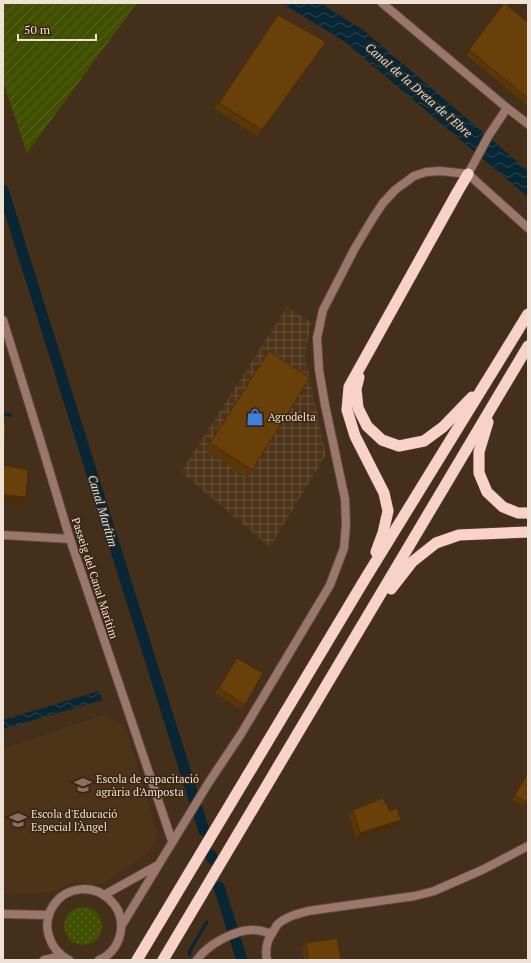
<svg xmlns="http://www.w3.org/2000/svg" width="531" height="963" viewBox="0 0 531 963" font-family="'PT Serif',serif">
<defs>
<pattern id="industrial-grid" width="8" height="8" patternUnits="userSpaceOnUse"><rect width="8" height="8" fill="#4d3419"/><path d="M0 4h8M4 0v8" fill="none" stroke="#67513a"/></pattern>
<pattern id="grass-dots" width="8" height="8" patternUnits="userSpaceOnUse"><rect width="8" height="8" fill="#404f01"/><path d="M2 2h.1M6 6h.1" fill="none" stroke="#5c6825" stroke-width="1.8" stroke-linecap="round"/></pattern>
<pattern id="garden-furrows" width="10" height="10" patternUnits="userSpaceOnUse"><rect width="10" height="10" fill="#404f01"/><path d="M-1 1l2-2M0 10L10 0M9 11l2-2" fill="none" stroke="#5c6825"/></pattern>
<pattern id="water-waves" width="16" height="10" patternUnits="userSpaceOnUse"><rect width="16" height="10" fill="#082633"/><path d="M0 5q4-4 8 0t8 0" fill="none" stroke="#2c4550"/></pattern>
</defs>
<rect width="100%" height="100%" fill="#432f1a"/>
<path fill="#4d3419" d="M106,714l6,5 13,7 32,107 -1,10 -8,10 -43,30 -10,2 -12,-2h-12l-16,9 -52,2v-145z"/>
<path fill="url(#industrial-grid)" d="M287,307l24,15 -6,35 21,98 -56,92 -89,-75z"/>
<circle fill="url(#grass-dots)" cx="83" cy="926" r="19"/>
<path fill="url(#garden-furrows)" d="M3,3h134l-110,150 -24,-71z"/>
<g fill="url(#water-waves)">
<path d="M282,3h38l43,27 165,141v26l-183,-155z"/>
<path d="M99,691l3,9 -99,29v-9z"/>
</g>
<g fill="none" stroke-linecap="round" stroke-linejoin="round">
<g stroke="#082633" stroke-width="3">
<path d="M65,402l4,-1"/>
<path d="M3,414l7,1"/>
<path d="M190,955l-1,-3 18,-30"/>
</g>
<g stroke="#082633" stroke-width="11">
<path d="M3,190l201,641"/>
<path d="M211,855l1,4"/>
<path d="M219,887l23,73"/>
</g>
<g stroke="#5e4b38" stroke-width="10">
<g id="minor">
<path d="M3,320l36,116 31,103 102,302"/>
<path d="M3,535l67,4"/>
<path d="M104,895l54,-30"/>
<path d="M3,914l46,1"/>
<path d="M122,925l87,-143 32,-48 89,-149 14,-37 2,-24 -1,-25 -20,-94 -6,-35 -2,-32 6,-28 32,-62 18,-30 10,-15 12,-13 19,-14 12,-4 14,-1 28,3 60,54"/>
<path d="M44,960l17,-4"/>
<path d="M69,960c-20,-10 -28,-35 -16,-54 13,-20 40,-22 56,-7 9,8 13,19 12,30 -1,13 -9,26 -22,31"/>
<path d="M197,960c10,-15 38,-31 57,-30 6,0 12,2 18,4"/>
</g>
</g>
<g stroke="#5e4b38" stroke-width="10">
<g id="tertiary">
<path d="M382,3l125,105 21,16"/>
<path d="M468,174l21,-39 18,-27"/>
<path d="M267,960c-2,-10 -1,-18 5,-27 2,-2 3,-5 5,-8 8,-8 20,-11 31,-14l107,-15 19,-5 48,-21 46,-24"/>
</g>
</g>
<g stroke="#5e4b38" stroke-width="12">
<g id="trunk">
<path d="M359,377l-3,12 2,19 9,18 15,14 17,6 25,-5 19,-14 29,-30"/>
<path d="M488,422l-9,30v21l8,19 16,15 15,6h10"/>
<path d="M376,552l7,-19 5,-22 -4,-18 -29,-57 -8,-26 2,-23 109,-196 10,-17"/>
<path d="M391,589l21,-27 24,-19 23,-8 69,-3"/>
<path d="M137,960l228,-381 163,-265"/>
<path d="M163,960l365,-614"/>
</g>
</g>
<use href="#minor" stroke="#9b776b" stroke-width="8"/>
<use href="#tertiary" stroke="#9b776b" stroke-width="8"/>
<use href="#trunk" stroke="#f8d2c6" stroke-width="11"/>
</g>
<g fill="#5a3609">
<path d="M504,3l24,19v84l-62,-51z"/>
<path d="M278,15l48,27 -69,94 -43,-27z"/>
<path d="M269,351l-17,119 -5,7 -42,-27z"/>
<path d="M237,658l8,47 -4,5 -26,-17z"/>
<path d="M528,772v28l-4,6 -12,-6z"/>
<path d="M353,810l37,1 11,9 -3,5 -42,13 -7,-23z"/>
<path d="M306,943l35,17h-37l-2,-12z"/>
</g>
<g fill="#4a2c07">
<path d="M3,495l23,2 -5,7 -18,-2z"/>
<path d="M401,820l-3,5 -42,13 4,-5z"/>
</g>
<g fill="#693f0a" stroke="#4a2c07">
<path d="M504,3l24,19v76l-59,-48z"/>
<path d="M278,15l48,27 -64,88 -43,-27z"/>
<path d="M269,351l41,27 -58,92 -42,-27z"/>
<path d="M3,423h3l-2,42 24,5 -2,27 -23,-2z"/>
<path d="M237,658l26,15 -18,32 -26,-17z"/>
<path d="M528,773v26l-2,3 -12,-6z"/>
<path d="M383,798l7,13 7,-3 4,12 -41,13 -7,-23z"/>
<path d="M337,938l4,22h-33l-2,-17z"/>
</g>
<defs>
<g id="shop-bare" transform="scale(1.38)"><path d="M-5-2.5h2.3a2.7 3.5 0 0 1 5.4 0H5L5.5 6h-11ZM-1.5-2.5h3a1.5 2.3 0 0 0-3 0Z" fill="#3f7fe0" stroke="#392510" stroke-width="2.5" paint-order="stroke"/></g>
<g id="school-bare" transform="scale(1.38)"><path d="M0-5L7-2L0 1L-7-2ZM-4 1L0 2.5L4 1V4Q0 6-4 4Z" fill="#8d6e63" stroke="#392510" stroke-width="2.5" paint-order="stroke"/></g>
</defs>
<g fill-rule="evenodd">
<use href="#shop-bare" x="255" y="417"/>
<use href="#school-bare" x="83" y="785"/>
<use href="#school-bare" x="18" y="820"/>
</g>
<g text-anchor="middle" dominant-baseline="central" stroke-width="3" stroke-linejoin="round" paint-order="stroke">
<g font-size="11" fill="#eee1d5" stroke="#392510" text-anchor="start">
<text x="268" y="417">Agrodelta</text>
<text x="96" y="779">Escola de capacitació<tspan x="96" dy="13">agrària d'Amposta</tspan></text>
<text x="31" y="814">Escola d'Educació<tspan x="31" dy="13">Especial l'Àngel</tspan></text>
</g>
<g font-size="11" fill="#eee1d5" stroke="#392510">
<text transform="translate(95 578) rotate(72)">Passeig del Canal Marítim</text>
</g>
<g font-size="12" font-style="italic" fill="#bce7fe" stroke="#392510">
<text transform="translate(419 90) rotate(41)">Canal de la Dreta de l'Ebre</text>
<text transform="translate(103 511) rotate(73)">Canal Marítim</text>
</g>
</g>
<rect width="531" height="963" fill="none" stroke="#eee1d5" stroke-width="8"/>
<path d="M18 34v6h78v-6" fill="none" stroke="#eee1d5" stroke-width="2"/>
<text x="24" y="34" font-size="12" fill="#eee1d5" stroke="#392510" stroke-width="3" paint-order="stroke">50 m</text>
</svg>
